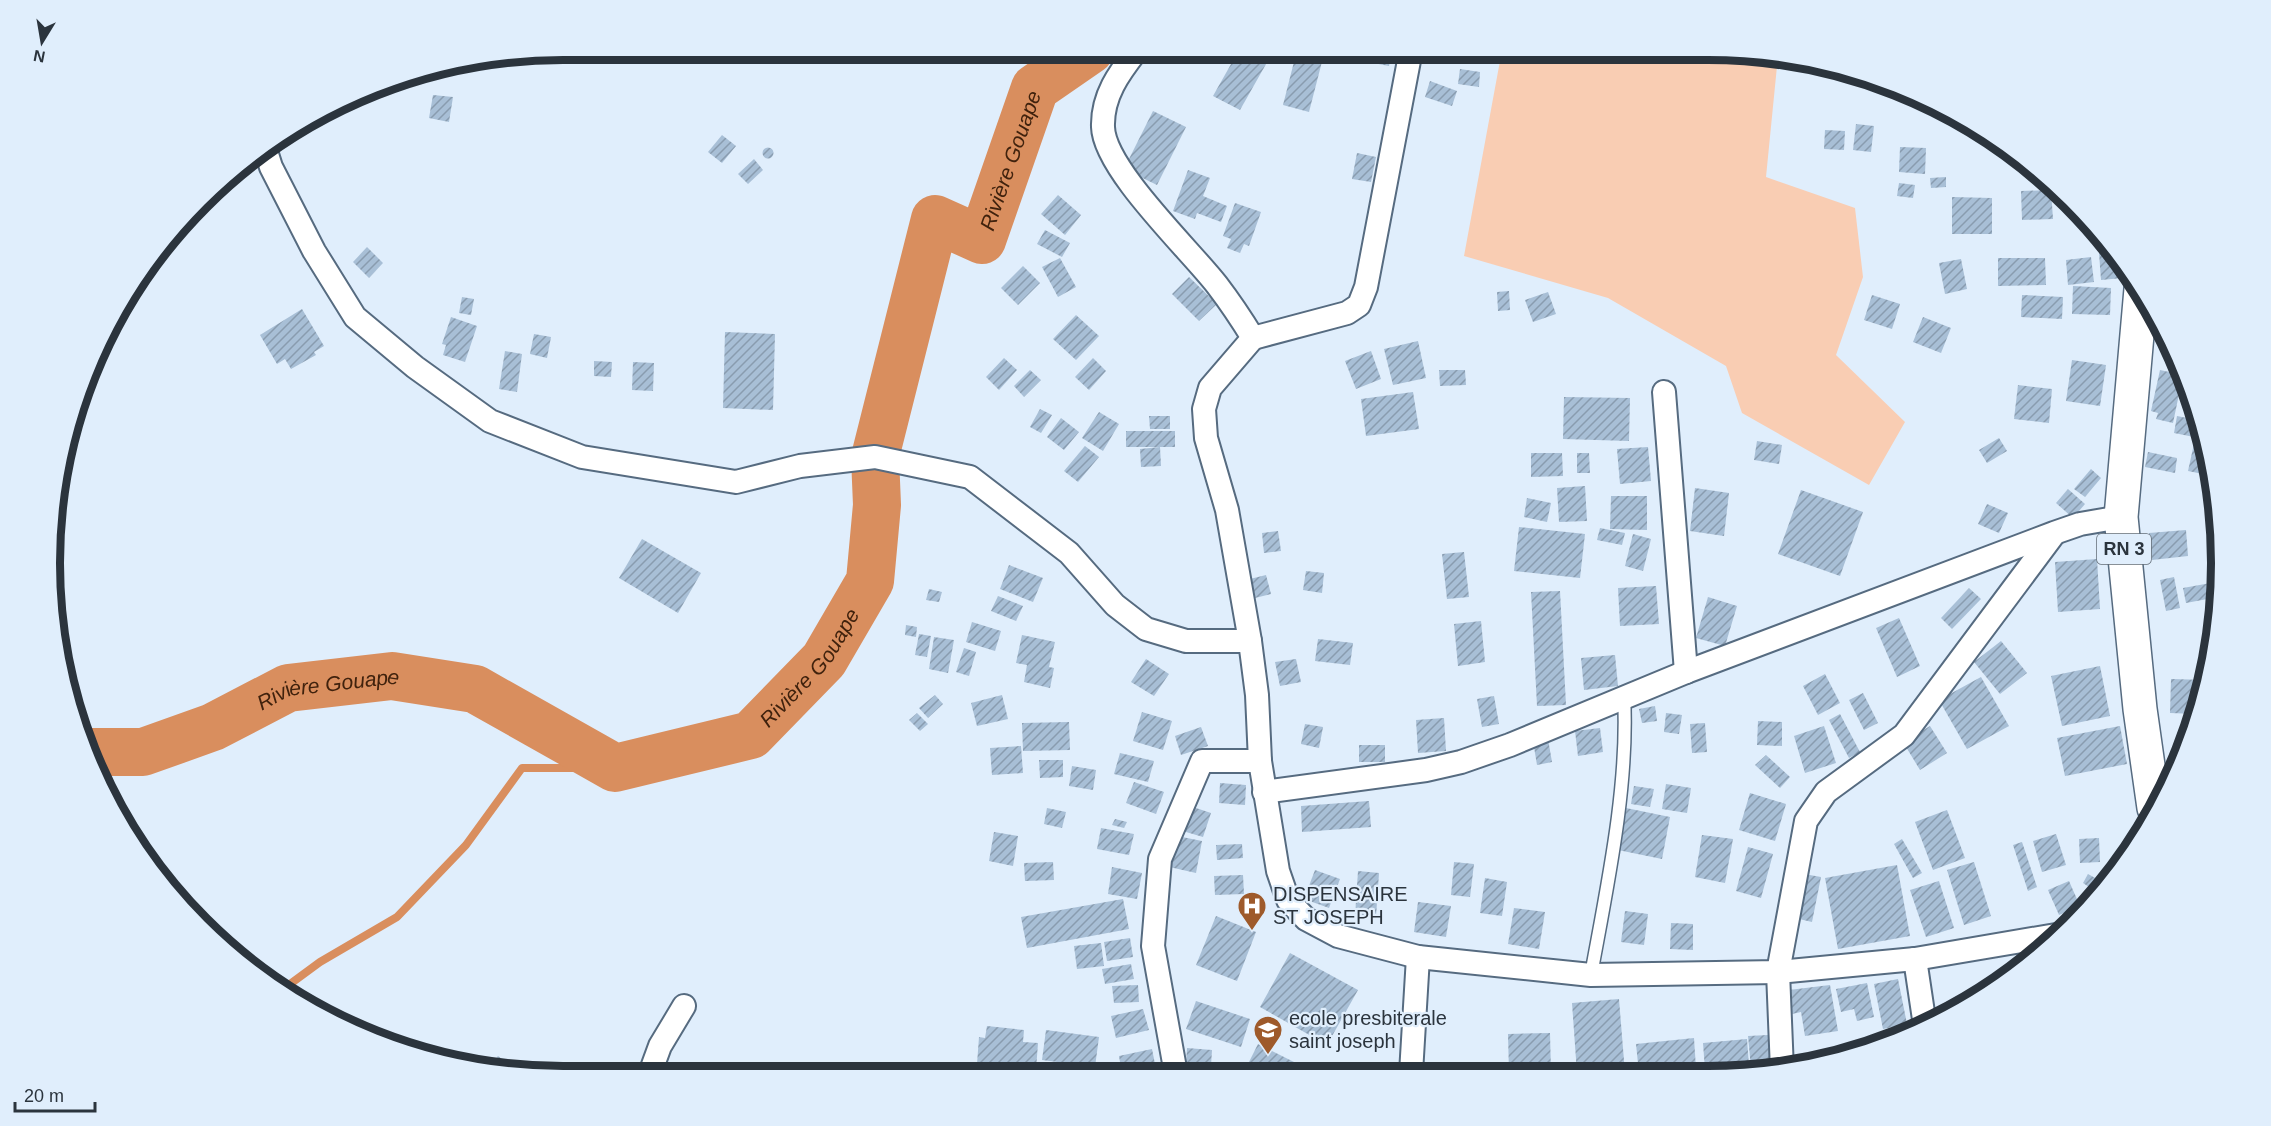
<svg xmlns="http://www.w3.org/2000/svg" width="2271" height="1126" viewBox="0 0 2271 1126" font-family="Arial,sans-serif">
<defs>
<pattern id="building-hatch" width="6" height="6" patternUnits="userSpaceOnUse" patternTransform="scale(1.5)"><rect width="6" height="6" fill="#a8bfd6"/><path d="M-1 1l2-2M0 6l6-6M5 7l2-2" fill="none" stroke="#899caf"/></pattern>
</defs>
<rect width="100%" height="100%" fill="#e0eefc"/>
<path fill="#f9cdb3" d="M1502,50h206l70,6 -12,121 89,31 8,69 -27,78 69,67 -36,63 -127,-72 -16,-47 -118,-68 -144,-42z"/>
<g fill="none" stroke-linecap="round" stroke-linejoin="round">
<path stroke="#d98e5e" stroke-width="8" d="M286,987l34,-25 77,-45 69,-72 56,-77h93"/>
<path stroke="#d98e5e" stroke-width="48" id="s1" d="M91,752h52l70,-25 75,-39 104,-12 83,13 140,79 136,-33 73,-75 46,-79 7,-76 -2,-48 60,-238 47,21 53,-152 55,-38"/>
</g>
<g fill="url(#building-hatch)">
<path d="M1239,50h35l-34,60 -27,-14z"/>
<path d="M1297,50h28l-16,62 -26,-7z"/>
<path d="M1354,50h38l-3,16 -37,-7z"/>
<path d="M1461,50h20l-2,9 -20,-5z"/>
<path d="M1460,69l20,3 -1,15 -21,-3z"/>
<path d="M1430,81l27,10 -5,15 -27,-9z"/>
<path d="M433,95l20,2 -4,25 -20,-4z"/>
<path d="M1153,111l33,16 -29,58 -33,-16z"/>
<path d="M1856,124l18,2 -3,26 -18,-2z"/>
<path d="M1825,130l20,1 -1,19 -20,-1z"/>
<path d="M722,135l14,11 -14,17 -14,-11z"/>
<path d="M1900,147l26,1 -1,26 -26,-2z"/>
<circle cx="768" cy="153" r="5.5"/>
<path d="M1357,153l19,4 -5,25 -19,-3z"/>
<path d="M754,159l9,11 -15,14 -10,-10z"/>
<path d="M1188,170l22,8 -7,18 24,10 -6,16 -24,-9 -2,6 -22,-8z"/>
<path d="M1946,177v10l-15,1 -1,-10z"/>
<path d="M1899,183l16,2 -2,13 -16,-2z"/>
<path d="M2051,190l2,29 -31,1 -1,-29z"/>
<path d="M1058,195l23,20 -16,20 -24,-21z"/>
<path d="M1952,197l40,1v36h-40z"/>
<path d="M1235,203l26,9 -12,34 -5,-2 -4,9 -13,-5 4,-9 -8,-3z"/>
<path d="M1045,230l25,13 -8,14 -25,-13z"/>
<path d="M367,247l16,16 -14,15 -16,-16z"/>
<path d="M2114,252l20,25 -33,3 -2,-27z"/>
<path d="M2091,257l3,25 -26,3 -2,-25z"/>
<path d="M1060,258l16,29 -18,10 -16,-30z"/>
<path d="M1998,258h47l1,27 -48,1z"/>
<path d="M1961,259l6,30 -22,5 -6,-31z"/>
<path d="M1023,266l17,17 -22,22 -17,-17z"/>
<path d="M1189,277l28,27 -18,17 -27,-27z"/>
<path d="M2073,286l38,2 -1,27 -38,-1z"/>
<path d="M1509,291l1,19 -12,1 -1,-19z"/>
<path d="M1548,292l8,22 -23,8 -8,-22z"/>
<path d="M1872,295l28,9 -8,25 -28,-9z"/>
<path d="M2022,295l41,2 -1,22 -41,-2z"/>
<path d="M462,297l12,2 -3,16 -12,-2z"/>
<path d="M302,309l22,37 -10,6 2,3 -25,14 -6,-10 -8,5 -17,-29z"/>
<path d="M1076,315l23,21 -23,24 -23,-21z"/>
<path d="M451,317l26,9 -12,36 -22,-7 3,-10 -4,-1z"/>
<path d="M1923,317l28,11 -10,25 -28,-11z"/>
<path d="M725,332l50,2 -2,76 -50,-2z"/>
<path d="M534,334l17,3 -4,21 -17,-4z"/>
<path d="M1418,341l8,37 -33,7 -9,-36z"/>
<path d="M505,351l17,3 -5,38 -18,-3z"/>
<path d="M1371,351l10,28 -25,10 -11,-28z"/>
<path d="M1004,358l13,12 -18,20 -13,-13z"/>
<path d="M1093,358l13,13 -17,19 -14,-13z"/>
<path d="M2072,360l34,5 -6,41 -34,-5z"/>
<path d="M594,361l18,1 -1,15 -17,-1z"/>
<path d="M633,362l21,1 -1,28 -21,-1z"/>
<path d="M1030,370l11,10 -17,17 -10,-11z"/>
<path d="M1439,370h26l1,15 -26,1z"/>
<path d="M2160,370l23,5 -10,48 -17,-4 2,-6 -7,-2z"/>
<path d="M2018,385l34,4 -3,34 -35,-4z"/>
<path d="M1413,392l6,37 -53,7 -5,-37z"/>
<path d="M1564,397l66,1 -1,43 -66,-2z"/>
<path d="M2190,402l4,1 10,36 -30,-6 3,-17 10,2z"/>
<path d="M1040,409l12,6 -11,18 -11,-6z"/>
<path d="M1099,412l20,12 -16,27 -21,-13z"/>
<path d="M1149,416h21v13h-20z"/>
<path d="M1061,418l18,14 -15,18 -17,-13z"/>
<rect x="1126" y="431" width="49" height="16"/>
<path d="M1999,438l8,13 -20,12 -8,-13z"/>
<path d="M2195,439l10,2 7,22 1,13 -25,-5z"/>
<path d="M1757,441l25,4 -3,19 -25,-4z"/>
<path d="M1085,446l14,11 -21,25 -14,-11z"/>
<path d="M1160,447l1,19 -20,1 -1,-18z"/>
<path d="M1648,447l3,34 -31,3 -3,-35z"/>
<path d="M2148,452l29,6 -2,15 -30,-6z"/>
<path d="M1531,453h31l1,23 -32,1z"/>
<path d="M1577,453h12l1,20h-13z"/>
<path d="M2091,469l10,9 -16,19 -11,-8z"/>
<path d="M1585,486l2,35 -28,1 -2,-34z"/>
<path d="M1695,488l34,5 -5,43 -34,-5z"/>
<path d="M2068,489l17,15 -12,14 -17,-15z"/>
<path d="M1801,490l62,22 -23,64 -62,-22z"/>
<path d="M1611,496h36v34l-37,-1z"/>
<path d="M1527,498l24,5 -4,19 -23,-5z"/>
<path d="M1987,504l21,9 -9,20 -21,-9z"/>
<path d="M1519,527l66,7 -5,44 -66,-7z"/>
<path d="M1600,528l25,5 -3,12 -25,-5z"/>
<path d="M2186,530l2,26 -36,4 -3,-27z"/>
<path d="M1278,531l3,20 -17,2 -2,-20z"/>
<path d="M1633,534l18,5 -8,32 -18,-5z"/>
<path d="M642,539l59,34 -23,40 -59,-35z"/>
<path d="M1464,552l5,45 -22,2 -5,-45z"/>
<path d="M2097,559l3,50 -42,3 -3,-50z"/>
<path d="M1009,565l34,13 -10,24 -33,-13z"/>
<path d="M1306,571l18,2 -2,20 -19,-3z"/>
<path d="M1266,575l5,19 -20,5 -5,-19z"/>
<path d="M2174,577l6,31 -14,3 -6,-31z"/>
<path d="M2216,582l2,15 -32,6 -3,-15z"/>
<path d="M1656,586l3,38 -39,2 -2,-38z"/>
<path d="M1969,588l12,11 -29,30 -11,-11z"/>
<path d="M929,589l13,3 -3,10 -13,-2z"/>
<path d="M1560,591l6,114 -29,1 -6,-114z"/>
<path d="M998,596l25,10 -7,15 -25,-10z"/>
<path d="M1708,597l29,9 -12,40 -29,-8z"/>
<path d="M1899,618l21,48 -23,11 -21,-49z"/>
<path d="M1481,621l4,41 -27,4 -4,-42z"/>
<path d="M2216,621l-3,28 -4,1 -5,-28z"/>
<path d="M972,622l29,9 -6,20 -29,-9z"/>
<path d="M906,625l11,2 -1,10 -11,-2z"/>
<path d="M919,634l12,2 -4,21 -12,-2z"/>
<path d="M1022,635l33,7 -6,25 5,1 -4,20 -26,-6 3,-17 -11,-2z"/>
<path d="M934,637l20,3 -6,33 -19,-4z"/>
<path d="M1318,639l35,4 -3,22 -35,-4z"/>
<path d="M2001,641l26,32 -27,21 -26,-32z"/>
<path d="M964,648l12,4 -7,24 -13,-4z"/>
<path d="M1615,655l3,31 -34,4 -3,-32z"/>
<path d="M1146,659l23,15 -15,22 -23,-14z"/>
<path d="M1296,659l5,23 -21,4 -5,-24z"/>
<path d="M2100,666l10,50 -48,10 -11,-50z"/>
<path d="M1825,674l15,29 -22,12 -15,-29z"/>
<path d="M1981,677l28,49 -42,23 -28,-49z"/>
<path d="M2171,679l36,1 -11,34 -26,-1z"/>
<path d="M1863,693l15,30 -14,7 -15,-30z"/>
<path d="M935,695l8,9 -15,14 -9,-10z"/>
<path d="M1002,695l6,24 -31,7 -6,-23z"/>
<path d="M1494,696l5,28 -17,3 -5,-28z"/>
<path d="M1655,706l2,15 -15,2 -3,-14z"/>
<path d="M1142,712l30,9 -9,29 -30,-9z"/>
<path d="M917,713l11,11 -8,7 -11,-11z"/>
<path d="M1666,713l16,2 -3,19 -15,-2z"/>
<path d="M1840,714l20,38 -11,6 -20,-38z"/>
<path d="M1444,718l2,33 -28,2 -2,-33z"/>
<path d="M1758,721l24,1v24l-25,-1z"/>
<path d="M1069,722l1,28 -47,1 -1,-28z"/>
<path d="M1705,723l2,29 -15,1 -2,-29z"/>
<path d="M1305,724l18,3 -4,21 -18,-4z"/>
<path d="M1824,726l12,37 -31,10 -11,-37z"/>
<path d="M1930,726l17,27 -27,17 -17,-28z"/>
<path d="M2120,726l7,38 -62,12 -8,-38z"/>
<path d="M1201,727l7,19 -27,9 -6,-19z"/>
<path d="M1600,728l3,24 -25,4 -3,-25z"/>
<path d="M1548,739l4,23 -15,3 -4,-24z"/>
<rect x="1359" y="745" width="26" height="17"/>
<path d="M1021,746l2,27 -31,2 -2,-27z"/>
<path d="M1120,753l34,8 -6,21 -34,-8z"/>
<path d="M1766,755l24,22 -10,11 -25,-23z"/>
<path d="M1039,760h24v17l-23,1z"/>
<path d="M1072,766l24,4 -3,20 -24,-4z"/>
<path d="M1134,782l30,10 -8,22 -30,-11z"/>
<path d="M1220,783l26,2 -1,20 -26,-2z"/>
<path d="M1666,784l25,4 -4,25 -25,-4z"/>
<path d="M1634,786l20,3 -4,18 -19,-3z"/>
<path d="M1750,793l36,11 -11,37 -36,-11z"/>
<path d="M1369,801l2,26 -69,5 -1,-26z"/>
<path d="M1184,804l27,9 -8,24 -27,-8z"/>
<path d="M1047,808l19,4 -4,16 -18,-4z"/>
<path d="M1626,808l44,9 -8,42 -44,-9z"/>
<path d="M1947,810l18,48 -32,12 -18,-48z"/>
<path d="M1115,819l12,3 -3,6 -12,-3z"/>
<path d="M1101,828l33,6 -5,21 -32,-6z"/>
<path d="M994,832l24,4 -5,30 -24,-5z"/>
<path d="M2056,834l10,31 -24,7 -9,-31z"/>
<path d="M1172,835l30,6 -6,32 -31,-7z"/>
<path d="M1702,835l31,4 -8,44 -30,-6z"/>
<path d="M2099,838l1,24 -20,1 -1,-24z"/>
<path d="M1902,839l20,34 -9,5 -19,-34z"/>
<path d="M2022,842l15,45 -9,4 -15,-46z"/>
<path d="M1242,844l1,14 -26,2 -1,-15z"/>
<path d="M1748,847l25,7 -12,44 -25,-7z"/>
<path d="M1053,862l1,18 -29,1 -1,-18z"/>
<path d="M1454,862l20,2 -4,33 -19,-2z"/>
<path d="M1974,862l17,54 -27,9 -17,-55z"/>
<path d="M1897,865l13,71 -72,13 -13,-71z"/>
<path d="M1112,867l30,6 -5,26 -29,-5z"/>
<path d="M1315,870l25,9 -11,29 -25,-9z"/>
<path d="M1358,871l21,2 -3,44 -21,-1z"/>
<path d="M1804,874l17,3 -9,45 -17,-4z"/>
<path d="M2088,874l18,10 -8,9 -15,-10z"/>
<path d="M1243,875l1,19 -29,1 -1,-19z"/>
<path d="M1485,878l22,4 -5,34 -22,-3z"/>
<path d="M1939,881l15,47 -28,9 -16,-47z"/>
<path d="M2069,881l11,25 -21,9 -11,-25z"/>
<path d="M1123,899l6,30 -102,19 -6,-31z"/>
<path d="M1418,902l33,4 -5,31 -32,-5z"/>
<path d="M1514,908l31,4 -6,37 -31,-5z"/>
<path d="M1625,911l23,3 -4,31 -23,-3z"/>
<path d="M1216,916l40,16 -19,49 -41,-16z"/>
<path d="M1671,923l22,1v26l-23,-1z"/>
<path d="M1130,938l3,19 -26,4 -3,-19z"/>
<path d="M1101,943l3,23 -27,3 -3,-23z"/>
<path d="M1290,953l68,37 -31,55 -67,-38z"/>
<path d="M1131,964l3,15 -29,5 -3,-15z"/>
<path d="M1898,979l9,45 -24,5 -9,-45z"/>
<path d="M1867,983l7,34 -17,4 -3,-12 -13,3 -5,-23z"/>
<path d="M1138,985l1,17 -25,1 -2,-17z"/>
<path d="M1830,985l8,46 -33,5 -4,-24 -9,2 -3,-24z"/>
<path d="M1619,999l6,74h-48l-5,-70z"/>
<path d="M1196,1001l54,18 -9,28 -55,-18z"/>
<path d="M1143,1009l6,21 -33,8 -5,-22z"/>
<path d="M987,1026l37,4 -1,12 15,1 -2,27 -59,-6 2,-27 6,1z"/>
<path d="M1046,1030l53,7 -4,30 -53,-7z"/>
<path d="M1550,1033l1,40h-42l-1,-39z"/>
<path d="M1768,1035l2,31 -19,2 -3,-32z"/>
<path d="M1694,1038l2,31 -57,4 -3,-29z"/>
<path d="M1747,1039l2,27 -44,4 -2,-27z"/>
<path d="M1258,1044l50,25 -3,5h-62z"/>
<path d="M1187,1048l25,2 -1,16 -25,-1z"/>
<path d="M1152,1049l5,25h-35l-3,-18z"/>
<path d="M498,1056l9,7 -6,7 -14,-1z"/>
<path d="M1182,1066l40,3 -1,5h-39z"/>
</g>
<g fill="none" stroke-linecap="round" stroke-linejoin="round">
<g stroke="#566b80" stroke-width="15">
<path id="service" d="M1591,975c16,-88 38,-190 33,-279"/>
</g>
<g stroke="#566b80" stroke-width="26">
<g id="minor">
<path d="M1137,50c-18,23 -35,46 -34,77 1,42 87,123 114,158 13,17 25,35 36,53l-43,50 -6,21 2,29 21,72 23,131"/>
<path d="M265,148l6,19 43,84 41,66 60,50 75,54 92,36 154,25 64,-16 75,-9 95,20 99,76 46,52 31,24 40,12h64l7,54 3,66h-58l-42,98 -7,87 23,128"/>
<path d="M1253,338l94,-25 12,-8 7,-18 45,-237"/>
<path d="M1664,392l22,280"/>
<path d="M1260,761l18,110 10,29 18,19 32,17 80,21 173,18 187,-3 137,-13 141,-24"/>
<path d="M1264,792l162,-22 35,-8 49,-17 176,-73 368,-139 26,-9 41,-7"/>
<path d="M1915,959l10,67"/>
<path d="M1782,1070l-4,-98 28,-151 20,-29 78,-57 150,-201"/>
<path d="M1411,1073l7,-116"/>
<path d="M649,1076l11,-30 24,-40"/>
</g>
</g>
<g stroke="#566b80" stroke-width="36">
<path id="primary" d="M2141,289l-20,228 19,192 14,99"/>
</g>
<use href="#service" stroke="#fff" stroke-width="12"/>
<use href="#minor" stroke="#fff" stroke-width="22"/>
<use href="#primary" stroke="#fff" stroke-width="33"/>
</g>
<defs>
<g id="hospital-pin" transform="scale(1.5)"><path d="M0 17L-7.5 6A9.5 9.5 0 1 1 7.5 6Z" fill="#9e5a2b" stroke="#e0eefc"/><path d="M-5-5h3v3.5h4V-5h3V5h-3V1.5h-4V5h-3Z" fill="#fff"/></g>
<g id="school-pin" transform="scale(1.5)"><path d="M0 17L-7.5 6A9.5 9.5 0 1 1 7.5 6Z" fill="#9e5a2b" stroke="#e0eefc"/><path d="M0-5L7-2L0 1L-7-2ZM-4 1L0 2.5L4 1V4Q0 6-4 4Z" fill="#fff"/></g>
</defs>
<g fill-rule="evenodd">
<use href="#hospital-pin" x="1252" y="906"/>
<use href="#school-pin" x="1268" y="1030"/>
</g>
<g text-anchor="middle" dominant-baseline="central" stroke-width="4.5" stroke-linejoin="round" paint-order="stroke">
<rect fill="#e0eefc" stroke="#616c76" stroke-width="1.5" x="2097" y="534" width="54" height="30" rx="4.5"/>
<g font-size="18" font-weight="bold" fill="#2b343d">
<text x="2124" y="549">RN 3</text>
</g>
<g font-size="20" fill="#2b343d" stroke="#e0eefc" text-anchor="start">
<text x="1273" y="894">DISPENSAIRE<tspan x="1273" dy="23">ST JOSEPH</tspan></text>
<text x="1289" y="1018">ecole presbiterale<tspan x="1289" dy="23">saint joseph</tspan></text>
</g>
<g font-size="21" font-style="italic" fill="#40220d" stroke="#e0eefc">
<text stroke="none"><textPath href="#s1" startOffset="1402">Rivière Gouape</textPath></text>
<text stroke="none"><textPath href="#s1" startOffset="790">Rivière Gouape</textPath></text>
<text stroke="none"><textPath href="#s1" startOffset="250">Rivière Gouape</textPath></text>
</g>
</g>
<path d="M0 0H2271V1126H0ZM563 60H1708A503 503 0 0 1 2211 563V563A503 503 0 0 1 1708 1066H563A503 503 0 0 1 60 563V563A503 503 0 0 1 563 60Z" fill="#e0eefc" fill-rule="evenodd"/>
<path fill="none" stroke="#2b343d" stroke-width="8" d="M563 60H1708A503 503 0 0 1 2211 563V563A503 503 0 0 1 1708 1066H563A503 503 0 0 1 60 563V563A503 503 0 0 1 563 60Z"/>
<g transform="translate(42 42) rotate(191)" stroke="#e0eefc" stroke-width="4.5" paint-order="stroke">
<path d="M0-4.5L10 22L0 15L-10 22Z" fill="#2b343d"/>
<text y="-9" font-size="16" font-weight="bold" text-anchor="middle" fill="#2b343d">N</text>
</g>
<path d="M15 1102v9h80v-9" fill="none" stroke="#2b343d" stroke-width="3"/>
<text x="24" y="1102" font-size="18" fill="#2b343d" stroke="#e0eefc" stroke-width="4.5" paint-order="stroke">20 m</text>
</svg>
